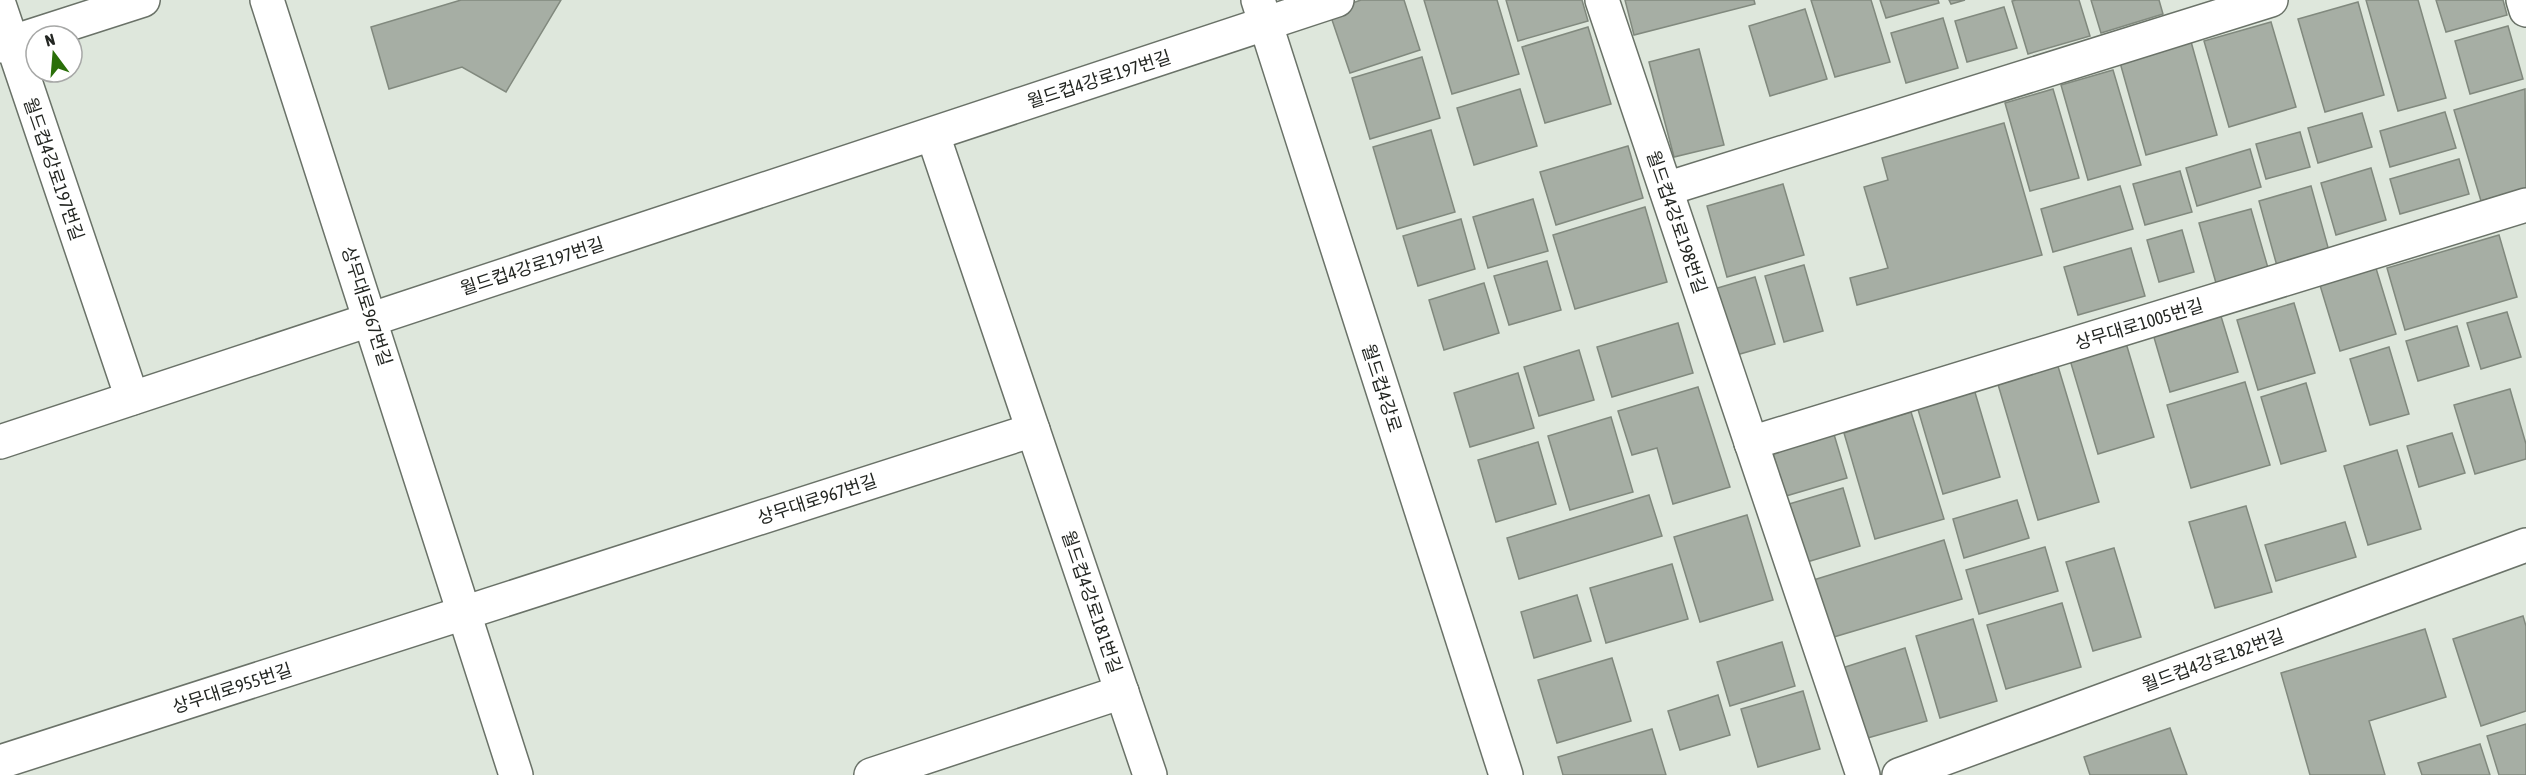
<svg xmlns="http://www.w3.org/2000/svg" width="2526" height="775" viewBox="0 0 2526 775" font-family="'Asap Condensed','Noto Sans KR',sans-serif">
<rect width="100%" height="100%" fill="#dee7dc"/>
<g fill="#a6aea4" stroke="#81897e" stroke-width="1.5">
<path d="M461,0h100l-55,92 -44,-25 -73,22 -18,-62z"/>
<path d="M1361,0h43l16,50 -70,23 -21,-62z"/>
<path d="M1424,0h73l22,74 -67,20z"/>
<path d="M1506,0h76l6,21 -70,20z"/>
<path d="M1625,0h129l1,4 -121,31z"/>
<path d="M1811,0h60l19,62 -55,15z"/>
<path d="M1880,0h58l1,3 -53,15z"/>
<path d="M1949,0h16l-14,4z"/>
<path d="M2016,0h63l11,36 -62,18 -16,-53z"/>
<path d="M2091,0h68l4,14 -62,19z"/>
<path d="M2366,0h52l28,98 -48,13z"/>
<path d="M2436,0h67l4,15 -61,17z"/>
<path d="M2358,2l26,93 -59,17 -27,-93z"/>
<path d="M2004,7l13,41 -50,14 -12,-41z"/>
<path d="M1805,9l22,70 -57,17 -21,-70z"/>
<path d="M1943,18l15,50 -52,15 -15,-50z"/>
<path d="M2271,22l25,85 -67,20 -25,-86z"/>
<path d="M2508,26l15,53 -53,15 -15,-53z"/>
<path d="M1588,27l23,77 -66,19 -23,-76z"/>
<path d="M2190,38l27,97 -71,20 -27,-96z"/>
<path d="M1699,49l25,96 -50,12 -25,-95z"/>
<path d="M1422,57l18,61 -70,21 -18,-61z"/>
<path d="M2113,70l28,95 -53,15 -27,-95z"/>
<path d="M1520,89l17,57 -63,19 -17,-57z"/>
<path d="M2053,89l26,89 -49,13 -25,-88z"/>
<path d="M2525,89l1,99 -45,13 -27,-91z"/>
<path d="M2445,112l11,36 -66,19 -10,-36z"/>
<path d="M2362,113l10,34 -54,16 -10,-35z"/>
<path d="M2004,123l38,132 -185,50 -7,-27 38,-10 -24,-81 24,-7 -6,-22z"/>
<path d="M1431,130l24,82 -58,17 -24,-82z"/>
<path d="M2300,132l10,35 -44,12 -10,-35z"/>
<path d="M1628,146l15,52 -87,27 -16,-53z"/>
<path d="M2250,149l11,38 -64,19 -11,-38z"/>
<path d="M2459,159l10,35 -69,20 -10,-35z"/>
<path d="M2371,168l15,52 -50,15 -15,-52z"/>
<path d="M2180,171l12,41 -47,13 -12,-41z"/>
<path d="M1783,184l21,71 -77,22 -20,-71z"/>
<path d="M2120,186l13,43 -80,23 -12,-43z"/>
<path d="M2311,186l18,65 -52,15 -18,-65z"/>
<path d="M1533,199l15,52 -60,17 -15,-51z"/>
<path d="M1645,207l22,75 -92,27 -22,-74z"/>
<path d="M2251,209l17,59 -52,15 -17,-60z"/>
<path d="M1461,219l14,50 -57,17 -15,-50z"/>
<path d="M2182,230l12,42 -35,10 -12,-42z"/>
<path d="M2499,235l18,62 -112,33 -18,-62z"/>
<path d="M2131,248l14,48 -67,19 -14,-48z"/>
<path d="M1547,261l14,49 -52,15 -15,-49z"/>
<path d="M1804,265l19,66 -39,11 -19,-66z"/>
<path d="M2375,265l21,69 -56,17 -21,-69z"/>
<path d="M1755,277l20,67 -42,12 -19,-67z"/>
<path d="M1484,283l15,50 -55,17 -15,-50z"/>
<path d="M2294,303l21,70 -57,17 -21,-70z"/>
<path d="M2507,312l14,45 -40,12 -14,-46z"/>
<path d="M2220,313l18,59 -68,20 -17,-58z"/>
<path d="M1678,323l15,50 -81,24 -15,-50z"/>
<path d="M2457,326l12,40 -51,15 -12,-40z"/>
<path d="M2126,343l28,94 -56,17 -28,-94z"/>
<path d="M2389,347l20,67 -39,11 -20,-66z"/>
<path d="M1579,350l15,50 -55,16 -15,-49z"/>
<path d="M2057,363l42,139 -61,18 -41,-139z"/>
<path d="M1518,373l16,55 -64,19 -16,-54z"/>
<path d="M2245,382l25,83 -79,23 -24,-83z"/>
<path d="M2306,383l20,68 -45,13 -20,-67z"/>
<path d="M1698,387l32,100 -57,17 -16,-56 -25,7 -14,-44z"/>
<path d="M1974,389l26,88 -57,17 -26,-88z"/>
<path d="M2510,389l16,55v15l-51,15 -21,-69z"/>
<path d="M1911,412l33,107 -69,20 -31,-106z"/>
<path d="M1611,417l22,75 -63,18 -22,-74z"/>
<path d="M1833,431l14,47 -61,18 -14,-46z"/>
<path d="M2452,433l13,40 -46,14 -12,-41z"/>
<path d="M1538,442l18,62 -60,18 -18,-62z"/>
<path d="M2397,450l24,79 -53,16 -24,-79z"/>
<path d="M1843,488l17,58 -53,16 -18,-58z"/>
<path d="M1649,495l13,41 -143,43 -12,-41z"/>
<path d="M2017,500l12,38 -65,20 -11,-39z"/>
<path d="M2246,506l26,86 -57,16 -26,-86z"/>
<path d="M1747,515l26,85 -73,22 -26,-85z"/>
<path d="M2345,522l11,35 -80,24 -11,-36z"/>
<path d="M1944,540l18,59 -135,40 -17,-58z"/>
<path d="M2045,547l13,44 -79,23 -13,-44z"/>
<path d="M2114,548l27,89 -48,14 -27,-89z"/>
<path d="M1672,564l16,55 -82,24 -16,-55z"/>
<path d="M1577,595l14,46 -57,17 -13,-46z"/>
<path d="M2062,603l19,64 -75,22 -19,-64z"/>
<path d="M2523,616l3,10v85l-45,15 -28,-87z"/>
<path d="M1973,619l24,82 -57,17 -24,-82z"/>
<path d="M2425,629l21,68 -77,24 16,54h-75l-29,-102z"/>
<path d="M1782,642l13,44 -65,20 -13,-44z"/>
<path d="M1905,648l22,73 -63,18 -22,-71z"/>
<path d="M1612,658l19,63 -74,22 -19,-63z"/>
<path d="M1803,691l17,58 -62,18 -17,-58z"/>
<path d="M1718,695l12,40 -50,15 -12,-39z"/>
<path d="M2526,724v51h-27l-12,-39z"/>
<path d="M2170,728l17,47h-97l-6,-18z"/>
<path d="M1652,729l14,46h-103l-5,-18z"/>
<path d="M2480,744l10,31h-68l-4,-12z"/>
</g>
<g fill="none" stroke-linecap="round" stroke-linejoin="round">
<g stroke="#6a7268" stroke-width="36">
<g id="street">
<path d="M267,0l249,775"/>
<path d="M1602,0l261,775"/>
<path d="M2523,0l3,10"/>
<path d="M0,7l132,391"/>
<path d="M0,46l143,-46"/>
<path d="M933,135l217,640"/>
<path d="M1666,189l605,-189"/>
<path d="M0,442l1337,-442"/>
<path d="M1751,443l775,-238"/>
<path d="M0,762l1033,-332"/>
<path d="M871,775l251,-83"/>
<path d="M1899,775l627,-230"/>
</g>
</g>
<g stroke="#6a7268" stroke-width="36">
<path id="secondary" d="M1258,0l248,775"/>
</g>
<use href="#street" stroke="#fff" stroke-width="33"/>
<use href="#secondary" stroke="#fff" stroke-width="33"/>
</g>
<g text-anchor="middle" dominant-baseline="central" stroke-width="5" stroke-linejoin="round" paint-order="stroke">
<g font-size="18" fill="#232622" stroke="#fff">
<text transform="translate(1099 79) rotate(-18)">월드컵4강로197번길</text>
<text transform="translate(54 169) rotate(71)">월드컵4강로197번길</text>
<text transform="translate(1677 222) rotate(71)">월드컵4강로198번길</text>
<text transform="translate(532 266) rotate(-18)">월드컵4강로197번길</text>
<text transform="translate(367 306) rotate(72)">상무대로967번길</text>
<text transform="translate(2139 324) rotate(-17)">상무대로1005번길</text>
<text transform="translate(1382 388) rotate(72)">월드컵4강로</text>
<text transform="translate(817 499) rotate(-18)">상무대로967번길</text>
<text transform="translate(1092 602) rotate(71)">월드컵4강로181번길</text>
<text transform="translate(2213 660) rotate(-20)">월드컵4강로182번길</text>
<text transform="translate(232 688) rotate(-18)">상무대로955번길</text>
</g>
</g>
<g transform="translate(54 54) rotate(344)"><circle r="28" fill="#ffffff" stroke="#a7a8a7" stroke-width="1.5"/>
<path d="M0-4.5L10 22L0 15L-10 22Z" fill="#2a6f09"/>
<text y="-9" font-size="16" font-weight="bold" text-anchor="middle" fill="#232622">N</text>
</g>
</svg>
